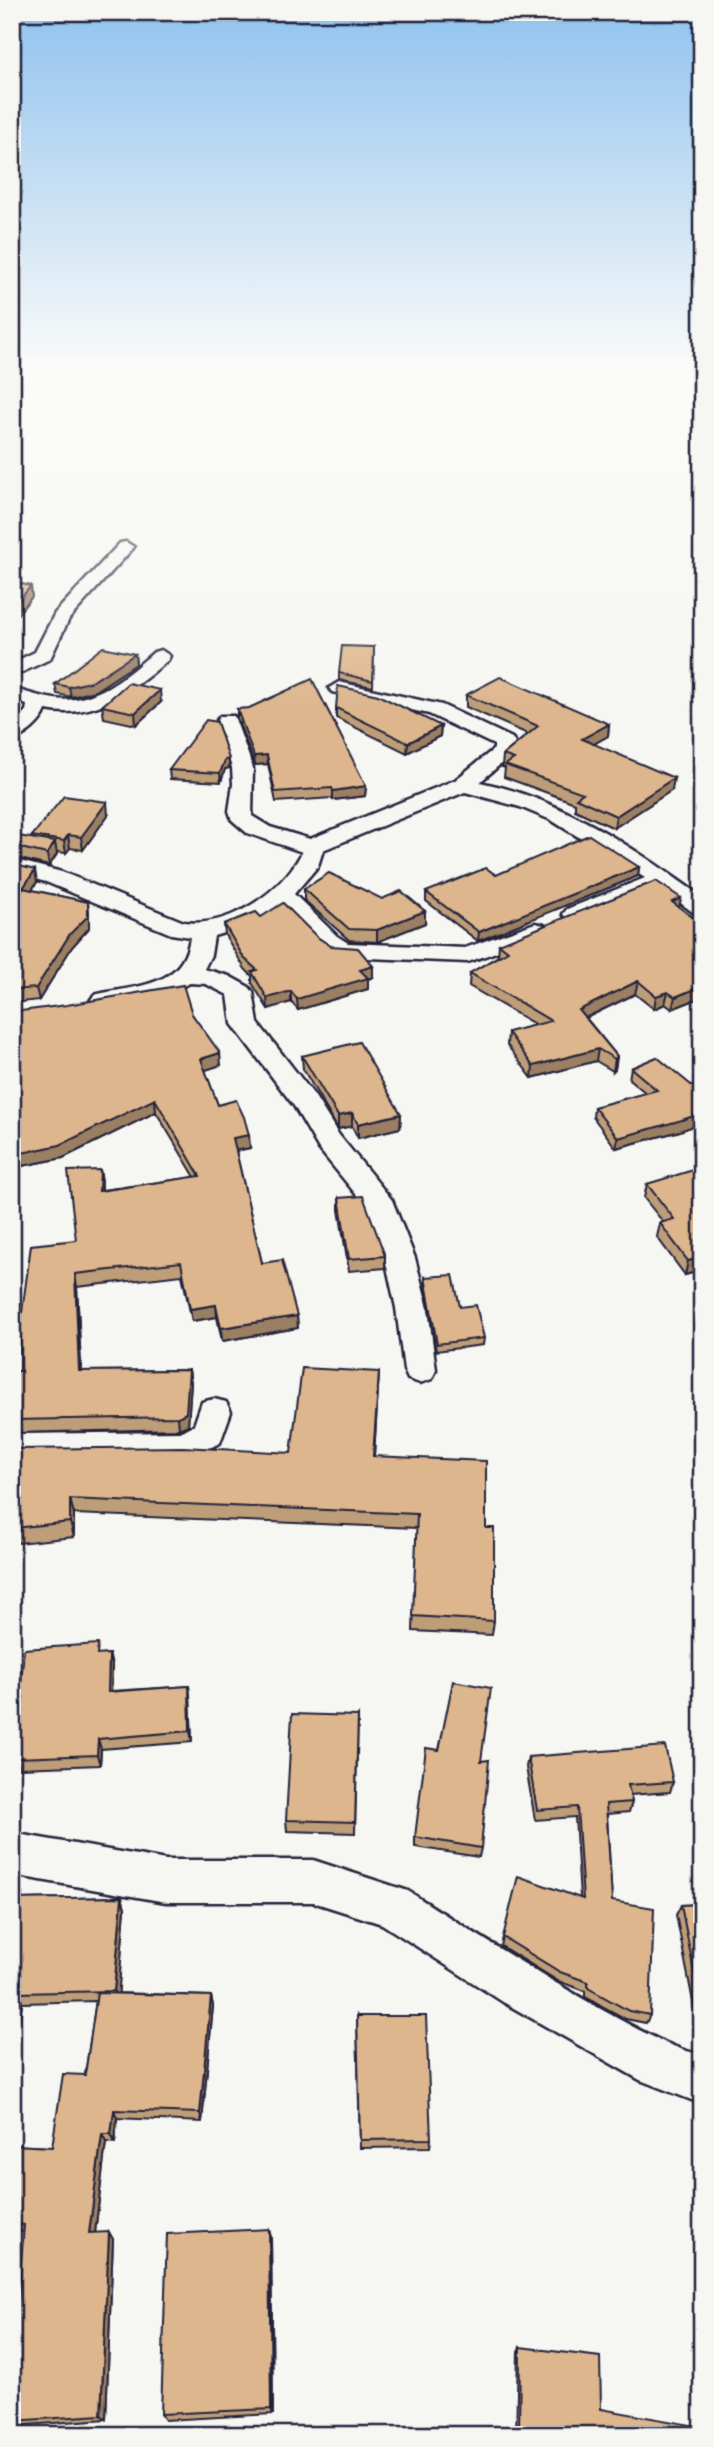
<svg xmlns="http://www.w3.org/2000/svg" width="714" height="2447" viewBox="0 0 714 2447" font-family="'Architects Daughter',sans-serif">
<rect width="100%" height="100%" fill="#f6f6f2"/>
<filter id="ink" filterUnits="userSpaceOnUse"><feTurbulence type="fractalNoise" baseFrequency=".0143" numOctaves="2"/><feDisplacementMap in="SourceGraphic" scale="14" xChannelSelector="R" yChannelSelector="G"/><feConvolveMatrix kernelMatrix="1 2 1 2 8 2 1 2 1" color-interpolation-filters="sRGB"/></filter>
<g filter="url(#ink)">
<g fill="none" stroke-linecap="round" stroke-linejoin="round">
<g stroke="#22223b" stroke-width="5">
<g id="minor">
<path d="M126,542l8,5 -65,72 -19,40 -38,18v-14l23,-11 20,-39 65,-70z"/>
<path d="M161,650l9,6 -2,4c-35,30 -73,60 -122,50 -4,12 -21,27 -34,30v-17l14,-12 1,-6 -15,-5v-12c14,4 28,9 42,11 40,6 72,-23 100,-47z"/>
<path d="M339,682l103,23 70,33 3,4 -4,13 -31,27c83,17 154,66 222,115v18l-8,-2 -34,-25 -77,31h-16l-4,-5 4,-5 78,-31 -94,-58 -31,-13 -55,-15 -142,58 -5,16 -24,28 43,42 11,7 117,5 70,-25 9,2 3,5 -3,5 -76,27 -126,-5 -23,-11 -40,-40 -36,21 -29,9 -3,19 -7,14 25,7 20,11 4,5 5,31 56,72 25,40 53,65 23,58 13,50 8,62 -4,9 -12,4 -12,-4 -4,-9 -8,-62 -11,-50 -21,-54 -45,-55 -25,-43 -62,-82 -4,-29 -22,-11 -16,-1 -27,13 -60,13 -9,-2 -4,-6 4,-6c41,-10 89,-6 96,-58l-19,-3 -125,-52 -34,-9v-14l50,13 122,50c45,6 98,-30 118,-70l-55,-19 -15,-13 -3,-9 4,-27 -1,-16 -15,-48 3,-4h14l19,52 -1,48 18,11 40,12 145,-59 39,-31v-4l-65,-31 -97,-22 -3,-4z"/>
<path d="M214,1399l12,3 5,10 -11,31 -36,17 -172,2v-28l168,-2 14,-7 8,-23z"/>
<path d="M12,1833l154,27h147l95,31c40,25 263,170 294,162v46l-8,2 -54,-21 -137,-78 -121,-78 -69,-22h-147l-154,-27z"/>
</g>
</g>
<use href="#minor" fill="#f6f6f2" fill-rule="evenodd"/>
</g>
<g fill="#be9d79" stroke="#22223b" stroke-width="2">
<path d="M374,647l-1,40 -34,-7v-7z"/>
<path d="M135,654l1,10 -41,27 -24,6 -14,-3 -2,-10z"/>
<path d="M466,695l143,29 -1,12 -14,8 78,46 -58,38 -39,-18v-7l-71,-26 1,-9 -3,-1 1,-12 25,-21 -62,-27z"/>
<path d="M161,702l-25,23 -32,-7 -2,-12z"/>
<path d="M336,708l105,18 -1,10 -33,17 -71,-35z"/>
<path d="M237,709l129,77 -1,10 -32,4 -1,-2 -56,4 -8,-38 -13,1 -18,-47z"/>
<path d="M229,759v9l-4,1 -4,13 -51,-3 -1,-9z"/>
<path d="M108,815l-25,35 -13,-2 -4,5 -10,-1 1,2 -8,12 -37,-9v-11l21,-7 -1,-3z"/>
<path d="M12,864l25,18 -5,8 56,12 1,12v14l-17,19 -33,53 -27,3z"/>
<path d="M639,867l-1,9 -160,65 -52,-40v-9l70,-17z"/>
<path d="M304,889l78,10 43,24 -48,19 -28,-2 -45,-40z"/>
<path d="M680,908l22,16v73l-30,12 -7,-5 -11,5 -19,-15 -49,24 31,38 -2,13 -2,2 -17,-10 -64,17 -25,-33 1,-13 28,-7 -67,-39 1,-13 28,-17 1,-12z"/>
<path d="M261,917l56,20 56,40 -5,2v10l-70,21 -7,-8 -23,7 -16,-26v-7l-7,-7 -20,-34 -1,-11z"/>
<path d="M12,1011l180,3 29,51 -16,5 13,35 32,43 -14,3 26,112 35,53 1,12 -76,13 -5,-24 -25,4 -10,-46 -105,12 4,84 108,-1 2,13 -3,42 -9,4 -167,4v-45l64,-148 24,-70 2,12v8l93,-13 -39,-65 -93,46 -51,10z"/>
<path d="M302,1056l99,58 -1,14 -42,10 -6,-12 -14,3 -35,-60z"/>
<path d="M657,1057l23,74 -64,17 -23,-31 1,-10 52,-14 -17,-14 2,-11z"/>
<path d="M702,1170v103l-3,-2 -14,4 -28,-38 3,-14 3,-1 -19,-24 3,-14z"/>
<path d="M339,1198l46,58v12l-36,3 -10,-61z"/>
<path d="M425,1277l35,30 24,31 -1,7 -47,6 -11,-67z"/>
<path d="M379,1372l-5,84 112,72 8,93 -2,14 -79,-4 4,-103 -343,-14v23l-56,6 -4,-15 3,-79 274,4z"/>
<path d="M109,1654l3,11 -1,26 78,-5 1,10 2,46 -91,7 -1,16 -80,3 -4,-10 6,-56 -2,-6 80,-41z"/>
<path d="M358,1716l-3,117 -68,-2 -1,-11z"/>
<path d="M528,1757l145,25 -3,10 -40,3 2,7 -3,10 -22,2 5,87 38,114 -4,8 -20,-4 -41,-22v-6l-27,-10 -57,-35 2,-9 77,-39 -5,-81 -40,3 -9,-53z"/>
<path d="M481,1761v87l-2,9 -64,-10v-10z"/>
<path d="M12,1883l10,11 -1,5 101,-2 3,11 -7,85 93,3 2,10 -11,116 -85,-4 -2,25 -9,-1 -11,91 18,6 -7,180 -91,7 -3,-3v-42l12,-149 -12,-1v-86l40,2 33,-72 11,-74 -74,2 -10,60z"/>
<path d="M702,1904v107l-7,1 -19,-97 5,-10z"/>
<path d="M357,2016l74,123 -1,8 -70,1z"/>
<path d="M269,2229l2,9 2,176 -108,6 -4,-6z"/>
<path d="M702,2309v28l-5,-23z"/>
<path d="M520,2347l81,62 101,26h-186l2,-84z"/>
</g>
<g fill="#9b7f63" stroke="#22223b" stroke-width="2">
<path d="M31,586l1,11 -20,24v-13z"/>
<path d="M135,654l1,10 -41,27 -24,6 -2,-10z"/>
<path d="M160,690l1,12 -25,23 -1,-12z"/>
<path d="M609,724l-1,12 -27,15 1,-12z"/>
<path d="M441,726l-1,10 -33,17 1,-10z"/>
<path d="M267,755l1,9 -13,1 -1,-9z"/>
<path d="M229,759v9l-4,1 -4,13 -1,-9 5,-13z"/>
<path d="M674,778l-2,12 -58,38 2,-12z"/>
<path d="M366,786l-1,10 -32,4v-9z"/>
<path d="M107,802l1,13 -25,35 -2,-13z"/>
<path d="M68,835l2,13 -4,5 -2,-12z"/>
<path d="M55,842l2,12 -8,12 -2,-12z"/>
<path d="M639,867l-1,9 -160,65 1,-9z"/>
<path d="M35,870l2,12 -12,18 -2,-12z"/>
<path d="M681,898l-2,12 -7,-8z"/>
<path d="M88,902l1,12v14l-17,19 -33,53 -3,-12z"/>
<path d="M425,911v12l-48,19v-12z"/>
<path d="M373,966v11l-5,2v10l-70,21 -1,-11 63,-29z"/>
<path d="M638,981l-3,13 -58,28 2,-12z"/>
<path d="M702,986v11l-30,12 3,-12z"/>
<path d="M291,991v11l-23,7 -1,-11z"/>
<path d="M668,992l-3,12 -11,5 2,-13z"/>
<path d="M598,1049l-2,12 -64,17 1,-12z"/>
<path d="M220,1053l1,12 -18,6 -2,-12z"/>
<path d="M617,1056l-2,13 -2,2 2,-12z"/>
<path d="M155,1099l1,13 -93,46 -51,10v-13z"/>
<path d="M352,1113v13l-14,3v-13z"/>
<path d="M702,1113v10l-22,8 -64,17 2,-10z"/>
<path d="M401,1114l-1,14 -42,10v-14z"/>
<path d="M249,1135l1,13 -16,3 -1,-13z"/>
<path d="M100,1170l2,12 -1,21 -2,-12z"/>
<path d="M702,1257l-3,14 -14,4 3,-14z"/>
<path d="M75,1274l2,13 5,96 -3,-12z"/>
<path d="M216,1305l1,12 -25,4 -2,-12z"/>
<path d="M297,1316l1,12 -76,13 -1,-13z"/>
<path d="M189,1370l2,13 -3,42 -9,4 -1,-12z"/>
<path d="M379,1372l-1,16 -5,83v-15z"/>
<path d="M70,1499l4,15v23l-4,-15z"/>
<path d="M109,1654l3,11 -1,37 -3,-10z"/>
<path d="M189,1686l1,10 2,46 -2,-11z"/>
<path d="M98,1739l3,10 -1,16 -3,-10z"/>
<path d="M17,1883l5,11 -3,16 -5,-11z"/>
<path d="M122,1897l3,11 -7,93 -4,-10z"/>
<path d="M17,1993l5,10 -10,60v-41z"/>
<path d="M211,1996l2,10 -11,116 -2,-9z"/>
<path d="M114,2110l3,8 -2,25 -4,-9z"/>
<path d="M102,2134l4,8 -12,99 -5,-8z"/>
<path d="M269,2229l2,9 2,176 -2,-5z"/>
<path d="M109,2232l4,7 -7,180 -5,-4z"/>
</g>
<g fill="#ddb68d" stroke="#22223b" stroke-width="2">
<path d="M12,582l19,4 -19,22z"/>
<path d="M342,646l32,1 -1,34 -34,-8z"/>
<path d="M103,647l32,7 -42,27 -24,6 -14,-3z"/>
<path d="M500,677l109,47 -27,15 92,39 -58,38 -40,-18 7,-5 -78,-28 9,-6 -11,-4 35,-29 -72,-31z"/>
<path d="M312,679l54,107 -33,5 -1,-3 -57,4 -8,-37 -13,1 -17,-47 12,-1z"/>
<path d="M128,683l32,7 -25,23 -33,-7z"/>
<path d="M338,686l40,9 63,31 -33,17 -72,-35z"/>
<path d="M206,720l11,2 12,37 -4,1 -5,13 -51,-3z"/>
<path d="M64,796l43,6 -26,35 -13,-2 -4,6 -32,-5z"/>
<path d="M12,835l43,7 -8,12 -35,-8z"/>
<path d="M589,835l50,32 -160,65 -53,-40 60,-24 10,7z"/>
<path d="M12,864l23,6 -12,18 65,14v14l-18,18 -34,54 -24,2z"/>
<path d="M329,873l53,26 19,-8 24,20 -48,19 -28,-1 -45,-40z"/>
<path d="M656,881l25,17 -9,4 30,22v62l-27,11 -7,-5 -12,4 -18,-15 -59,29 38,46 -2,3 -17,-10 -65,17 -25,-34 43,-11 -81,-48 38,-22 -9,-7z"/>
<path d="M283,903l34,34 14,9 27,2 15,18 -13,4 8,8 -71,21 -6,-8 -24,7 -15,-26 5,-2 -13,-12 -20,-34 32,-12 5,5z"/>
<path d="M183,985l9,29 28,39 -19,6 17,46 18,-5 8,17 5,18 -16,3 29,125 20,-3 15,56 -76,12 -5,-23 -26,4 -9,-47 -106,12 4,97 110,-1 -3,43 -8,4 -166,3v-32l3,-17h5v-44l11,-82 45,-5 -8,-69 32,-1 -1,21 101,-15 -45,-77 -95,46 -48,10v-144h9l46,-6z"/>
<path d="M359,1042l42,72 -43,10 -6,-11 -14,3 -36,-60z"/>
<path d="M657,1057l45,37v19l-20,7 -64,18 -24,-31 63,-17 -26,-22z"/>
<path d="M700,1168l2,2v87l-14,4 -28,-38 14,-4 -27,-35z"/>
<path d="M363,1196l22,60 -36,3 -10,-61z"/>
<path d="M453,1275l7,32 16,-2 8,33 -47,6 -12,-67z"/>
<path d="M302,1368l77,4 -6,84 113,5v67h8v93l-81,-5 4,-102 -347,-15v23l-56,6 3,-79 166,-2 108,6z"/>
<path d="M98,1644l-1,11 12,-1 -1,38 81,-6 1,45 -92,8 -1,16 -81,3 7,-62h-3l4,-47z"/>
<path d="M453,1681l38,7 -10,73 8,-1 -8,88 -66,-11 11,-89 13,2z"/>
<path d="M292,1714l66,2 -3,106 -69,-2z"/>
<path d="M665,1746l8,36 -45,3 4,17 -26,2 6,97 42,7 -4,107 -21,-4 -41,-23v-6l-28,-10 -57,-35 15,-61 65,23 -6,-92 -40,3 -9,-53z"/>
<path d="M12,1883h5l-3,16 108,-2 -8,94 -97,2 -5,29z"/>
<path d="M702,1904v98h-2l-19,-97z"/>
<path d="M97,1993l114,3 -11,117 -86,-3 -3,24h-9l-13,99 20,-1 -8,183 -89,6v-40l12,-156 -12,-1v-79l40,2 11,-73 22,1z"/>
<path d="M357,2016h69l5,123 -71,1z"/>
<path d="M269,2229l2,180 -110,5 6,-180z"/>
<path d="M520,2347l80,10 1,52 101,18v8h-183z"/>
</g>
</g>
<linearGradient id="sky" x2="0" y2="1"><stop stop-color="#8fc2ee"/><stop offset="0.52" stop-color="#fbfbf9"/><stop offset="1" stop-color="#fbfbf9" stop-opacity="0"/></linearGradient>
<rect width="714" height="707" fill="url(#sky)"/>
<rect width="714" height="2447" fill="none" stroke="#f6f6f2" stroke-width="42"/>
<rect x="21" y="21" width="672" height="2405" fill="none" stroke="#22223b" stroke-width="2.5" filter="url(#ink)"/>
</svg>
